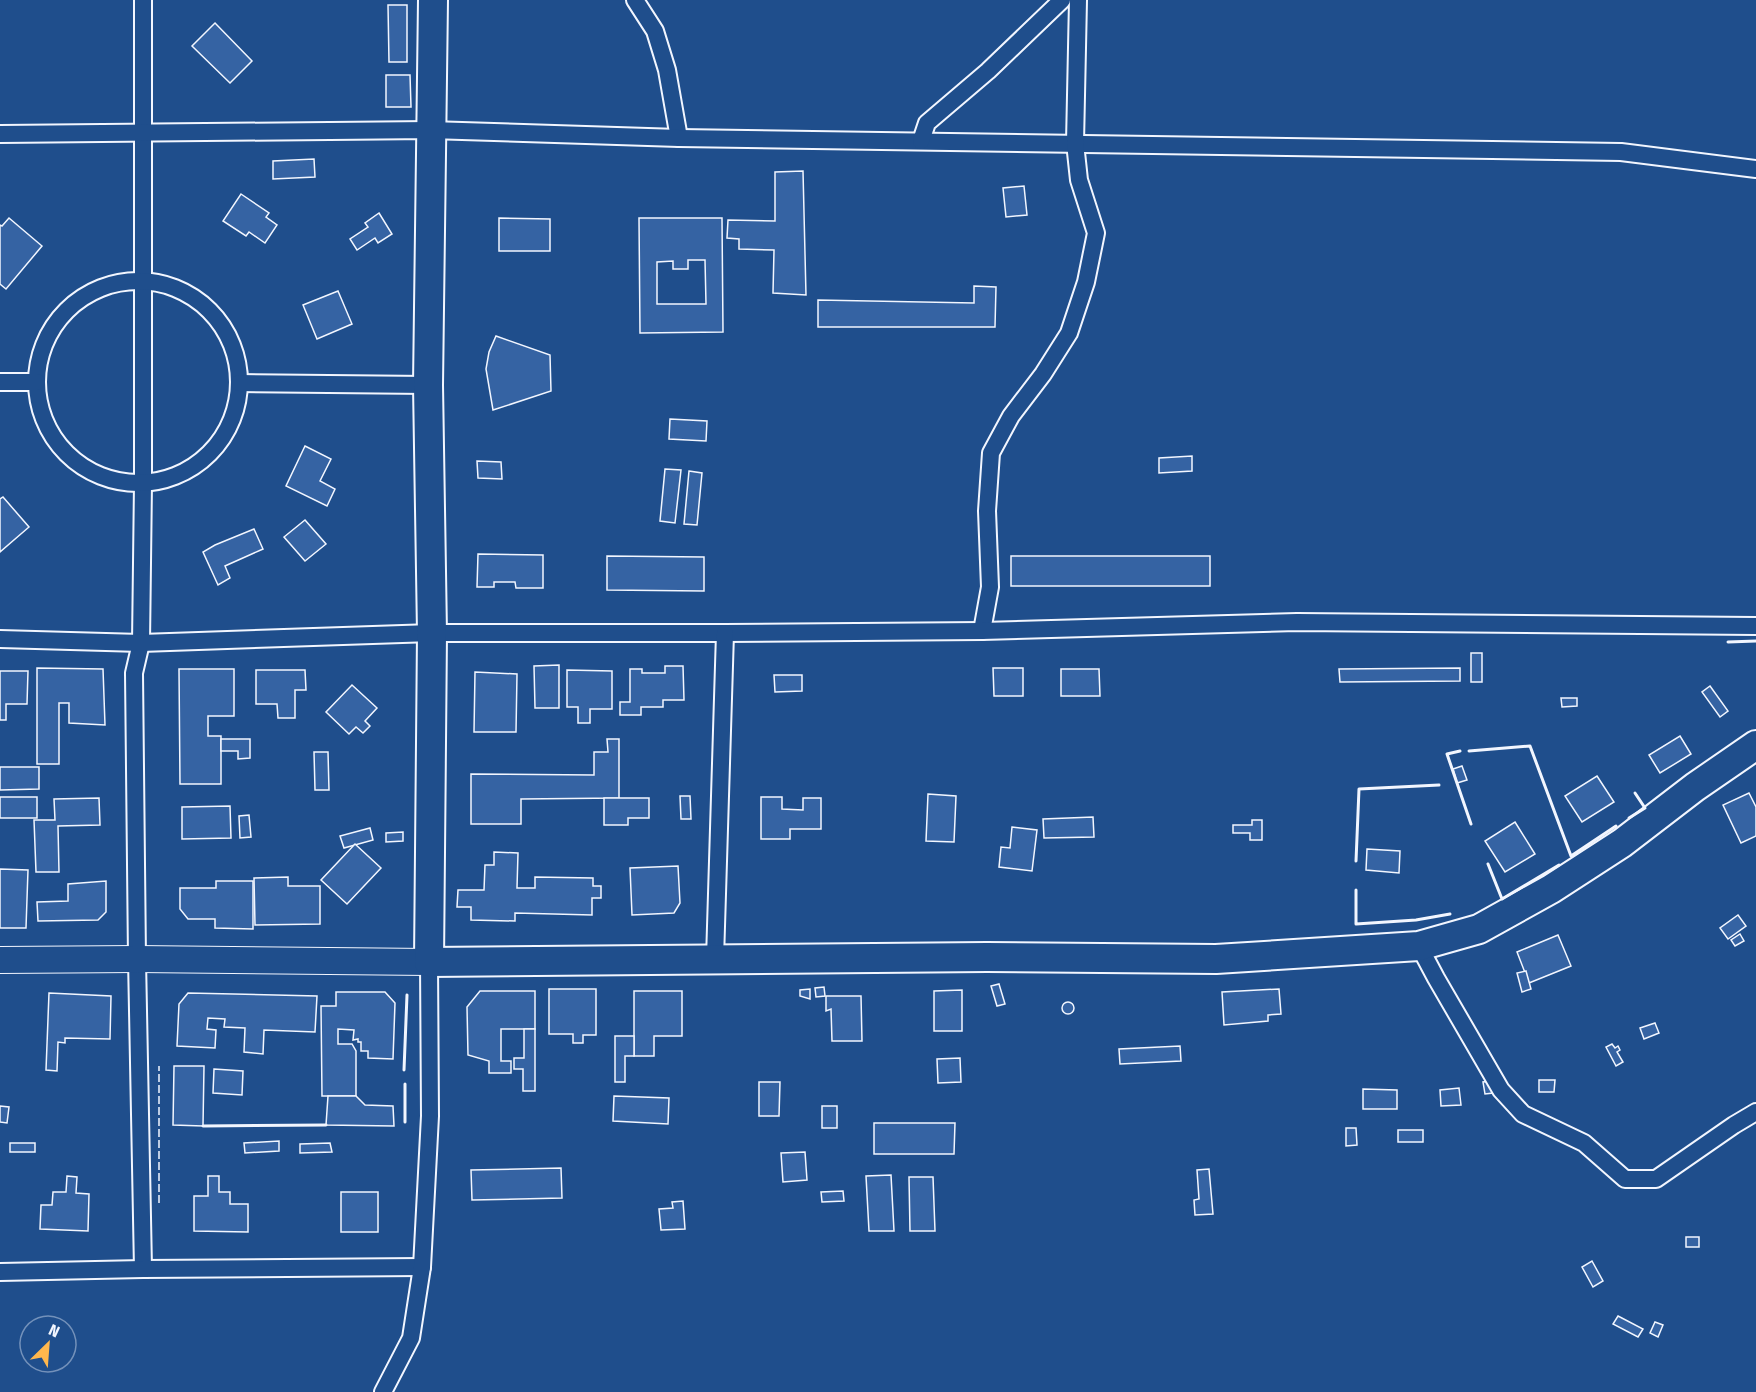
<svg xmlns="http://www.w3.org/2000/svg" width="1756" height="1392" viewBox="0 0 1756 1392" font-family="'Fira Sans Condensed',sans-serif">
<rect width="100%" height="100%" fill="#1f4e8c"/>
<g fill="#3563a3" stroke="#f2f6ff" stroke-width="1.5" fill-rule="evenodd">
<path d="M388,5h19v57h-18z"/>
<path d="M215,23l37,38 -22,22 -38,-37z"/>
<path d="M386,75h24l1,32h-25z"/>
<path d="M314,159l1,18 -42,2v-18z"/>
<path d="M803,171l3,124 -33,-2 1,-43 -35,-1v-10l-12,-1 1,-18 47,1v-49z"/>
<path d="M1024,186l3,29 -21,2 -3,-29z"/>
<path d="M241,194l28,19 -3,4 11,8 -12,18 -16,-11 -3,4 -23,-15z"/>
<path d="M379,213l13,21 -14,9 -3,-5 -18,12 -7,-11 18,-12 -3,-4z"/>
<path d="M9,218l33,28 -36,43 -6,-5v-59l2,1z"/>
<path d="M499,218l51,1v32h-51z"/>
<path d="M639,218h83l1,114 -83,1zM688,260h17l1,44h-49v-42l16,-1v8h15z"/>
<path d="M974,286l22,1 -1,40h-177v-27l156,3z"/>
<path d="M338,291l14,33 -35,15 -14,-34z"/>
<path d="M496,336l54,19 1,36 -58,19 -7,-41 3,-17z"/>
<path d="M670,419l37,2 -1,20 -37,-2z"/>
<path d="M305,446l26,13 -11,22 15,8 -8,17 -41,-20z"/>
<path d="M1192,456v15l-33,2v-15z"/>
<path d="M477,461l24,1 1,17 -24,-1z"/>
<path d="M665,469l16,1 -6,53 -15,-2z"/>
<path d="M689,471l13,2 -5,52 -13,-1z"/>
<path d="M3,497l26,30 -29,25v-53z"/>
<path d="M305,520l21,24 -21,17 -21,-24z"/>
<path d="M254,529l9,20 -38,17 5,12 -12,7 -15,-33 12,-7z"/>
<path d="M478,554l65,1v33h-27l-1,-6h-21v5h-17z"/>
<path d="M607,556l97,1v34l-97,-1z"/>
<rect x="1011" y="556" width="199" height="30"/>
<rect x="1471" y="653" width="11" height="29"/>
<path d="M559,665v43h-24l-1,-42z"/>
<path d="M665,666h18l1,34h-21v7h-22v8h-21v-13h10v-33h12v4h23z"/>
<path d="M37,668l66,1 2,56 -36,-2v-20h-10v61h-22z"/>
<path d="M993,668h30v28h-29z"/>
<path d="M1460,668v13l-120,1 -1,-13z"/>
<path d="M179,669h55v47h-26v20h13v48h-41z"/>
<path d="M1061,669h38l1,27h-39z"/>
<path d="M256,670h49l1,20h-11v28h-17l-1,-14h-21z"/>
<path d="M567,670l45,1v38h-22v14h-12v-16h-11z"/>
<path d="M0,671h28l-1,33h-21v16h-6z"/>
<path d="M475,672l42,2 -1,58h-42z"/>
<path d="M774,675h28v16l-27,1z"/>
<path d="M352,685l25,23 -12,13 5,5 -7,7 -7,-6 -7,7 -23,-22z"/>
<path d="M1710,686l18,25 -8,6 -18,-25z"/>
<path d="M1561,698h16v8l-15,1z"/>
<path d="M1680,736l11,18 -31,19 -11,-18z"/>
<path d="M221,739h29v19l-12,1v-8h-17z"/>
<path d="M607,739h12v59l-98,1v25h-50v-50l123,1v-23h14z"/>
<path d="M314,752h14l1,38h-14z"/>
<path d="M1462,766l5,14 -10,3 -4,-14z"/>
<path d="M0,767h39v22l-39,1z"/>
<path d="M1597,776l17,26 -32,20 -17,-26z"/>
<path d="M1749,793l7,14v29l-15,7 -18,-38z"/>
<path d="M928,794l28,2 -2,46 -28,-1z"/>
<path d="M680,796h10l1,23h-10z"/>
<rect x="0" y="797" width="37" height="21"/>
<path d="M761,797h21v12l21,1v-12h18v31h-31v10h-29z"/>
<path d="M99,798l1,27 -42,1 1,46h-23l-2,-52h21l-1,-21z"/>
<path d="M604,798h45v20h-21v7h-24z"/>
<path d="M230,806l1,32 -49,1v-32z"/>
<path d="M249,815l2,22 -11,1 -1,-22z"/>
<path d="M1093,817l1,20 -50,1 -1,-19z"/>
<path d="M1252,820h10v20h-12v-7h-17v-8h19z"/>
<path d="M1515,822l20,32 -30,18 -20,-31z"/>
<path d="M1012,827l25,3 -5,41 -33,-4 2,-20 9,1z"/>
<path d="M370,828l3,12 -29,8 -4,-12z"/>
<path d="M403,832v9l-17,1v-9z"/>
<path d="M355,844l26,24 -34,36 -26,-24z"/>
<path d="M1367,849l33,2 -1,22 -33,-3z"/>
<path d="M494,852l24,1 -1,35h18v-11l58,1v8h8v12h-9v17l-77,-2v8l-44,-1v-13h-14l1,-17h26l1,-25h9z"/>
<path d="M678,866l2,37 -6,10 -42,2 -2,-47z"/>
<path d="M0,869l28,1 -2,58h-26z"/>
<path d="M288,877v9h32v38l-65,1 -1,-47z"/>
<path d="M106,881v31l-8,8 -60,1 -1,-19 31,-1v-17z"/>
<path d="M216,881h37v48l-38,-1v-9h-27l-8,-10v-21h36z"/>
<path d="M1738,915l8,11 -18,13 -8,-11z"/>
<path d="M1740,934l4,7 -9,5 -4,-6z"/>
<path d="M1558,935l13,31 -42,17 -12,-31z"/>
<path d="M1526,971l5,18 -9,3 -5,-19z"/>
<path d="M999,984l6,20 -8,2 -6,-20z"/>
<path d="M824,987l1,9 -9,1 -1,-9z"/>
<path d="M549,989h47v46h-13v8h-10v-9h-24z"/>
<path d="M810,989v10l-10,-3v-6z"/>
<path d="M1279,989l2,25 -13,1v6l-44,4 -2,-33z"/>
<path d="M962,990v41h-28v-40z"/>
<path d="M480,991h55v38h-34v32h10v12h-22v-12l-21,-6 -1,-48z"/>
<path d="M634,991h48v45h-28v20h-20z"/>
<path d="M336,992h49l10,11 -2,56 -25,-1v-7h-7v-9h-3v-3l-5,1 1,-10 -16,-1v15h14l4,7v45h-34l-1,-90h15z"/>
<path d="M49,993l62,3 -1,43 -45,-1v5l-7,-1 -1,29 -11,-1z"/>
<path d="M188,993l129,3 -2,36 -51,-2 -1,24 -19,-2 1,-24 -21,-1 1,-8 -17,-1 -1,11 9,1 -1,18 -38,-2 2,-42z"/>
<path d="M826,996h35l1,45h-30l-1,-32 -5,2z"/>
<circle cx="1068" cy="1008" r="6"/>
<path d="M1655,1023l4,10 -15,6 -4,-11z"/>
<path d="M524,1029h11v62h-12v-22h-9v-11h10z"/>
<path d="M615,1036h19v20h-9v26h-10z"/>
<path d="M1612,1044l3,4 3,-2 2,4 -3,2 6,10 -7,4 -10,-19z"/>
<path d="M1180,1046l1,15 -61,3 -1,-15z"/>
<path d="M960,1058l1,24 -23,1 -1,-24z"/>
<path d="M174,1066h30l-1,60 -30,-1z"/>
<path d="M214,1069l29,2 -1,24 -29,-2z"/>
<path d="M1539,1080h16l-1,12h-15z"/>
<path d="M1491,1081l2,12 -8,1 -2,-12z"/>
<path d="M759,1082h21l-1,34h-20z"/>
<path d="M1459,1088l2,17 -20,1 -1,-16z"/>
<path d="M1363,1089l34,1v19h-34z"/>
<path d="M328,1096h28l9,9 28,1 1,20 -68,-1z"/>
<path d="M614,1096l55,2 -1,26 -55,-3z"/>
<path d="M0,1106l9,1 -2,16 -7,-1z"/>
<rect x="822" y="1106" width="15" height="22"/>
<path d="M874,1123h81l-1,31h-80z"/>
<path d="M1346,1128h10l1,17 -11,1z"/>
<rect x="1398" y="1130" width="25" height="12"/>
<path d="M279,1141v10l-34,2 -1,-10z"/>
<rect x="10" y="1143" width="25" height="9"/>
<path d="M330,1143l2,9 -32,1v-9z"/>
<path d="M805,1152l2,28 -24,2 -2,-29z"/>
<path d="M561,1168l1,30 -90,2 -1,-30z"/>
<path d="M1209,1169l4,45 -18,1 -1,-15 5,-1 -2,-29z"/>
<path d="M891,1175l3,56h-25l-3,-55z"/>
<path d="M67,1176l10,1 -1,16 13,1 -1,37 -48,-2 1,-24h11l1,-13h13z"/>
<path d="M208,1176h11v16h11v12h18v28l-54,-1v-35h14z"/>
<path d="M909,1177h24l2,54h-25z"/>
<path d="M843,1191l1,10 -22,1 -1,-10z"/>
<rect x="341" y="1192" width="37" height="40"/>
<path d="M683,1201l2,28 -24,1 -2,-21 14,-1 -1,-6z"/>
<rect x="1686" y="1237" width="13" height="10"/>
<path d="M1592,1261l11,20 -10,6 -11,-20z"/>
<path d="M1618,1316l25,13 -5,8 -25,-13z"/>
<path d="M1655,1322l8,3 -5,12 -8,-4z"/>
</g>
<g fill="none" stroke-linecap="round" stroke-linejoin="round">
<g stroke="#f2f6ff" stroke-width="20">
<g id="street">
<path d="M143,0v483l-2,160 -7,30 3,286 6,310"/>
<path d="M635,0l20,31 12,39 12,68"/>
<path d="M0,134l430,-4 249,8 942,14 135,17"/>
<path d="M921,141l6,-18 61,-52 74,-71"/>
<circle cx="138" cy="382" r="101"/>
<path d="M0,382h37"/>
<path d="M239,383l189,2"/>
<path d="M982,631l8,-44 -3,-76 4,-58 20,-37 32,-42 26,-41 17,-51 10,-49 -17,-53 -4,-37 3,-143"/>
<path d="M0,639l141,4 291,-10h293l257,-2 315,-9 459,4"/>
<path d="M1419,946l17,32 65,112 22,24 61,29 41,36h31l78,-54 22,-13"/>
<path d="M715,959l10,-326"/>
<path d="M0,1272l143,-3 279,-2"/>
<path d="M383,1392l28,-54 11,-71 8,-151 -1,-154"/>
</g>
</g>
<g stroke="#f2f6ff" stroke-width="28">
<path id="primary" d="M0,960l137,-1 292,3"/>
</g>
<g stroke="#f2f6ff" stroke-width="32">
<path id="highway" d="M433,0l-5,385 4,248 -3,329 558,-5 229,2 203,-13 60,-17 72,-40 71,-46 73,-56 61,-42"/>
</g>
<use href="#street" stroke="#1f4e8c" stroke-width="16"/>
<use href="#primary" stroke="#1f4e8c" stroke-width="26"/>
<use href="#highway" stroke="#1f4e8c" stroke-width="28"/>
<path stroke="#f2f6ff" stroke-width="1.5" stroke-dasharray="8 3" stroke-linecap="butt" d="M159,1203v-137"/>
<g stroke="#f2f6ff" stroke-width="3">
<path d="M1728,642l28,-1"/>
<path d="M1460,751l-13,3 24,70"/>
<path d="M1469,751l61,-5 41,110 45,-30"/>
<path d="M1629,818l16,-10 -10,-15"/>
<path d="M1356,861l3,-72 80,-4"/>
<path d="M1488,864l14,35 57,-34"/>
<path d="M1356,890v34l60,-4 34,-6"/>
<path d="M404,1070l3,-75"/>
<path d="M405,1122v-38"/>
<path d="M203,1126l123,-1"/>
</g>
</g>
<g transform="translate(48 1344) rotate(25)"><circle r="28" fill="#1f4e8c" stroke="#7391ba" stroke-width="1.5"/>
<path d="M0-4.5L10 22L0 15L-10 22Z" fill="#ffb74d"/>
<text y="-9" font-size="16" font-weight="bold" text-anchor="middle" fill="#f2f6ff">N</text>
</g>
</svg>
